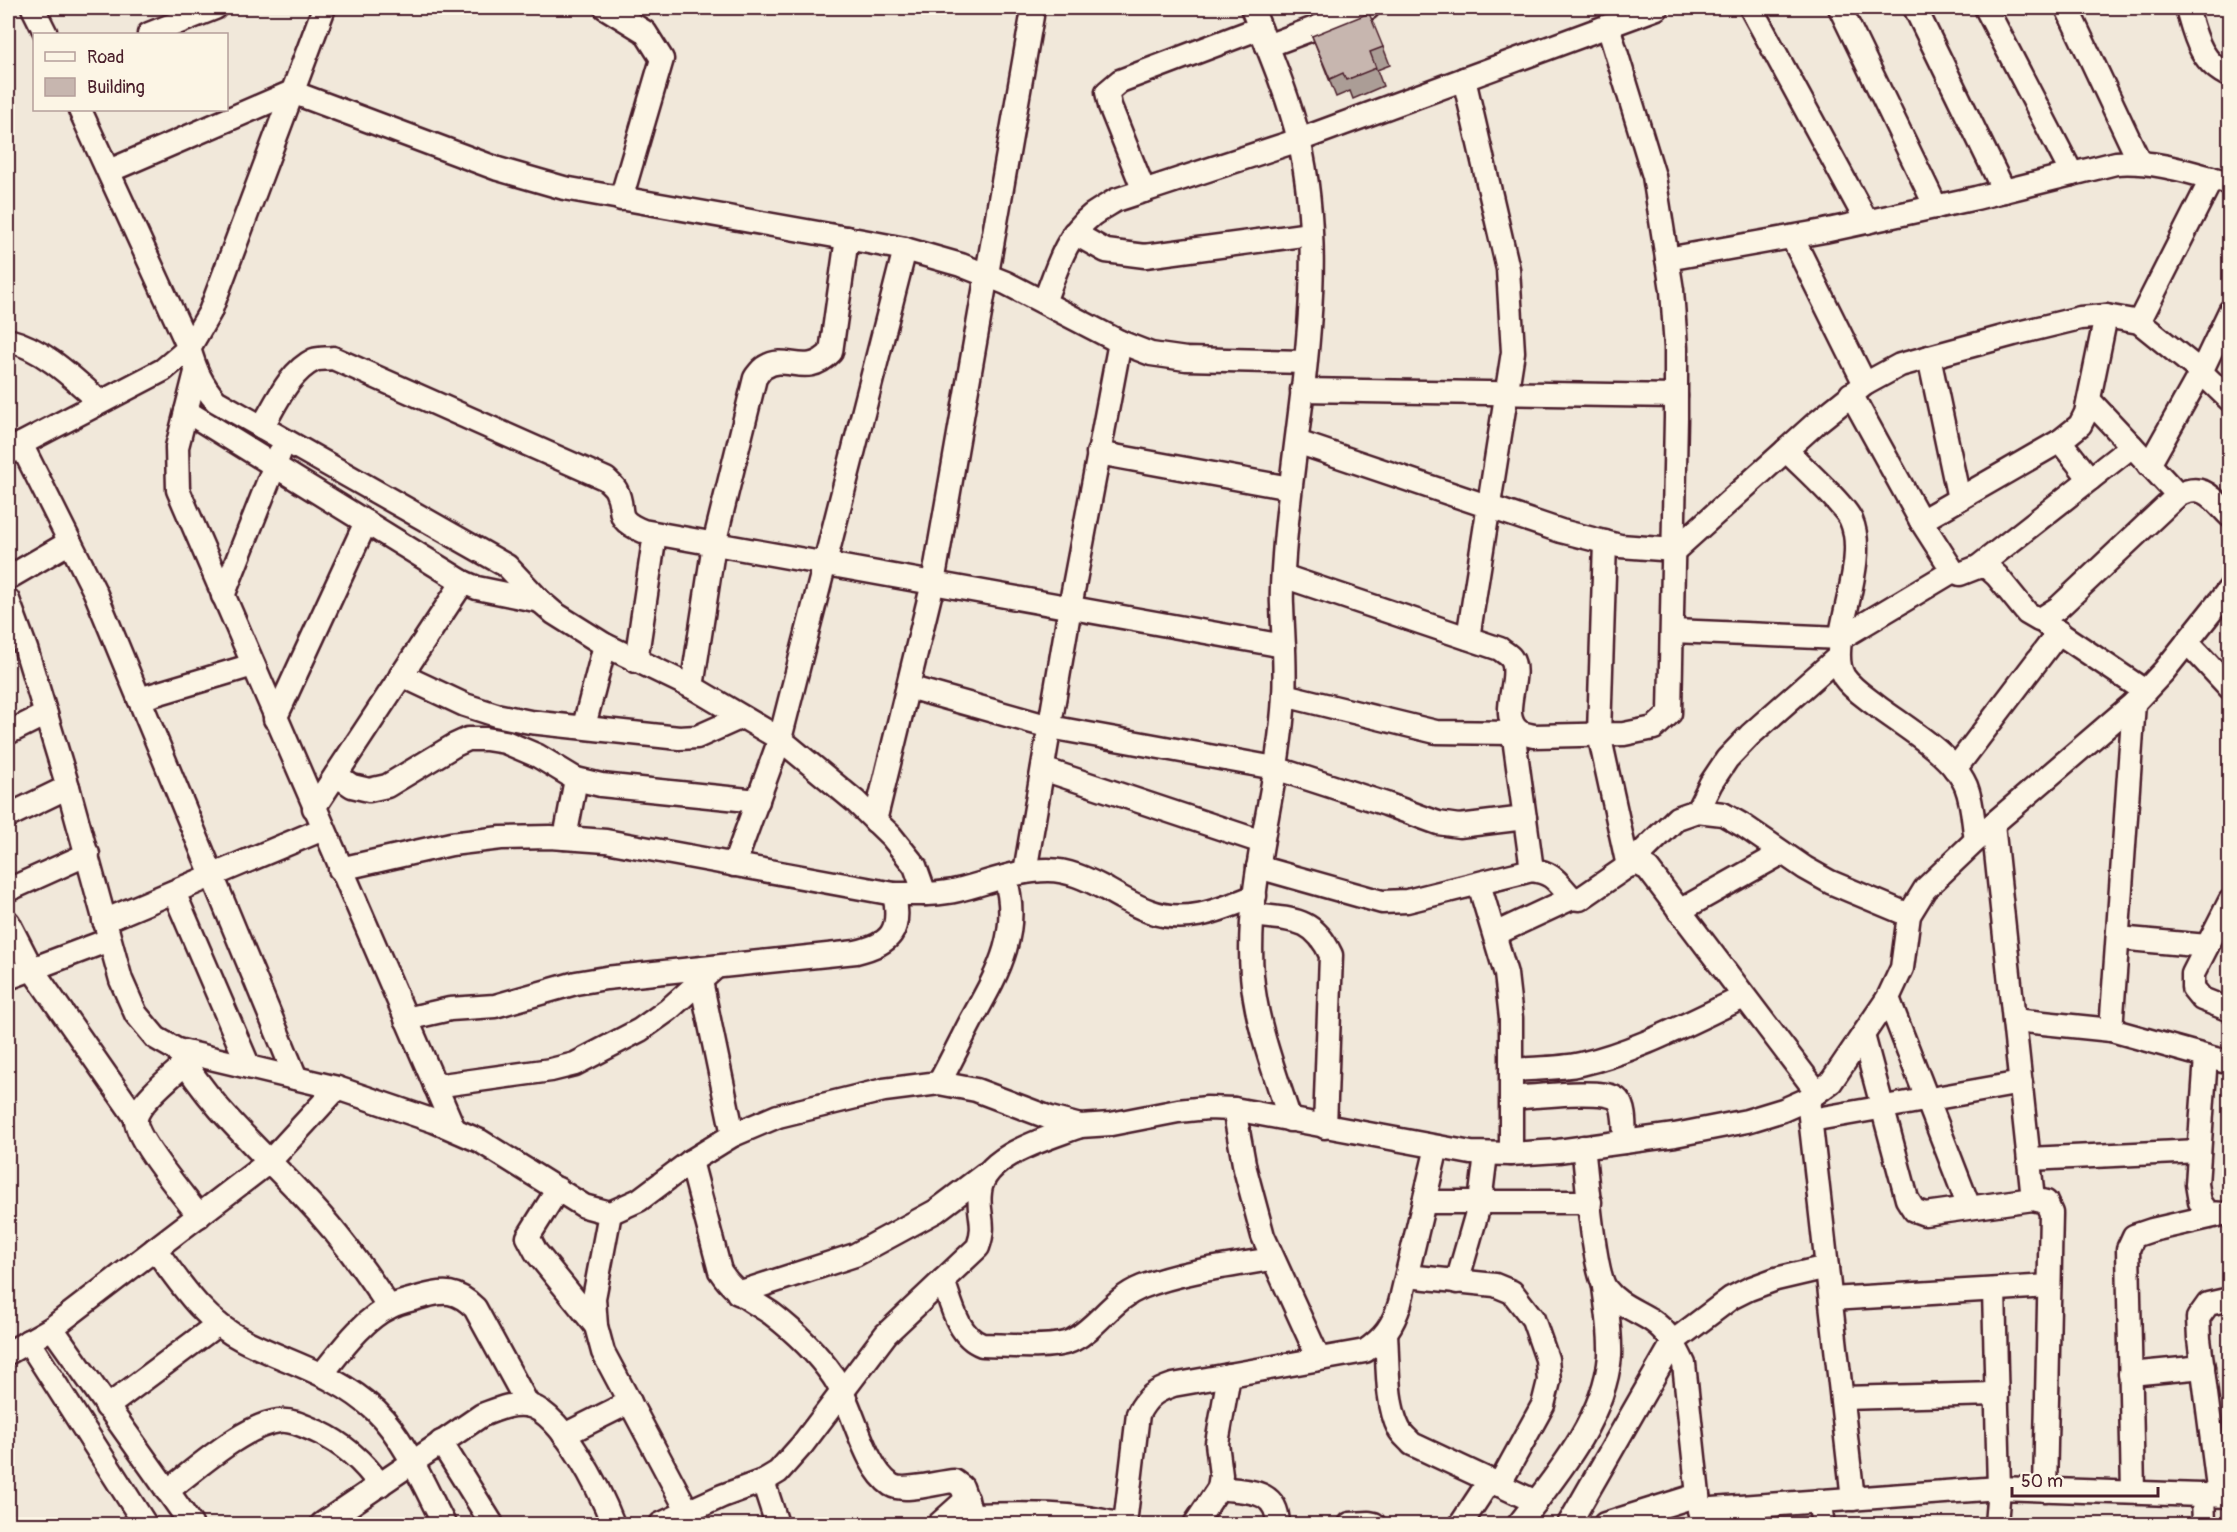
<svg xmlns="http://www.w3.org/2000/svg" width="2237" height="1532" viewBox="0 0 2237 1532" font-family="Pangolin,sans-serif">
<rect width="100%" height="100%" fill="#f1e8da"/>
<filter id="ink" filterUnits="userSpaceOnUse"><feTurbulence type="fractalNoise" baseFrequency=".0167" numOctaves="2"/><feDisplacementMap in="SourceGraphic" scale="12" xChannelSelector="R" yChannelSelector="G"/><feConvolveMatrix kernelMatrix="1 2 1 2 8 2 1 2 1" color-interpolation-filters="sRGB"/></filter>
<g filter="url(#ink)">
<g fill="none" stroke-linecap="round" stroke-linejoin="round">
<g stroke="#4a1f2b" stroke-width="27">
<g id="minor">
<path d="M33,8l13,26"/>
<path d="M606,8l39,24 17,27 -41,140"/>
<path d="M1252,8c17,43 36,87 47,132 32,138 -5,278 -15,415 -1,17 -3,34 -2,50 1,30 4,61 2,91 -5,94 -39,185 -32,279 4,50 23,98 38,145"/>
<path d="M1751,8l116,214"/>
<path d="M1840,8l96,199"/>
<path d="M1915,8l89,183"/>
<path d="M1986,8l86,166"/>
<path d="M2067,8l72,153"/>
<path d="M2187,8c8,28 13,55 43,68"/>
<path d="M149,34l66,-26"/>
<path d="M1267,46l101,-38"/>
<path d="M1464,79l44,190 5,83 -45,286"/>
<path d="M80,110l109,238c6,21 12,36 27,53l291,165 33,35 14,12 51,32 87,42 88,52 75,62 36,35 24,30 10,28"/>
<path d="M109,171l183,-79 206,77 66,19 299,53 42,8 56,16 45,18 114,59 31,12 35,5 119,3"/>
<path d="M1144,191l-34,-85 -3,-14 13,-11 140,-53"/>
<path d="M1074,233l32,18 39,5 165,-22"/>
<path d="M1792,237l73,147"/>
<path d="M1667,259l157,-28 152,-33 140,-35c39,-3 75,10 114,20"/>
<path d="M1044,302c12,-30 21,-66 48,-87 7,-5 16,-10 24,-15l183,-60 358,-132"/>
<path d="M2139,322l73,-144"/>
<path d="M8,340c36,9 65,38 92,62"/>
<path d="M1929,357l30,142"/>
<path d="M196,372l-19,75 1,43 276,639"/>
<path d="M1302,390l374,6"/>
<path d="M1851,394l70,127 32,50 7,3 18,-7h9l10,9 30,37 12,7 19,-12 120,-113c26,-13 34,3 52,21"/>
<path d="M2089,400l89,95"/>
<path d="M186,411l277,171 14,6 63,13"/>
<path d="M262,427c14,-23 27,-55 52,-67 6,-2 13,-1 19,-2l273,121c3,3 8,7 10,11 11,21 -5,28 27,41l641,115"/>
<path d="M2060,441l30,38"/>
<path d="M1297,442l264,89 59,15 55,4 140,-126 50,-40 35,-19 114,-31 66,-16 26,-2 33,6 62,50 29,28"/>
<path d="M21,444l74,148 201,486"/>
<path d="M1786,450c14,15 58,54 65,70 20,45 -27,125 -7,157 8,12 23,21 34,30 27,20 75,48 88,79 7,17 7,36 10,54"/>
<path d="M1098,453l192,35"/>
<path d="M8,454l13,-10 142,-74 26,-22 21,-36 114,-304"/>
<path d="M2149,465l52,-93 29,-61"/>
<path d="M1921,521l139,-80 20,-16 6,-12 20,-97"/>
<path d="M1605,542l-6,192 29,132"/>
<path d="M1978,567l154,-121"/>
<path d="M1283,576l217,73c3,3 9,6 11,9 13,18 -15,58 9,74 3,2 10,3 14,4l90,-2 30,-6 16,-15 6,-295v-70l-4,-58 -18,-114 -46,-150"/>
<path d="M8,578l62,-36"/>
<path d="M223,596l57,-144"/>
<path d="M8,600l18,49 42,138 53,193 15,34 20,24 21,12 160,38 97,33 46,20 104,65 26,7 29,-13 52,-39 42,-26 45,-19 106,-26 55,-7 37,7 74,28 30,8 31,-2 67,-13 29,-3 27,1 237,44 40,1 47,-3 117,-16 72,-14 36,-11 25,-11 23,-17 57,-84 14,-30 7,-53 16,-26 68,-65 141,-121 30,-32 66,-83"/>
<path d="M2047,625l98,66"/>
<path d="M1673,631l168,7 112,-67"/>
<path d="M2187,642l43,46"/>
<path d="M636,661l19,-127"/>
<path d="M401,675l64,30 31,10 34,7 149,16 18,-1 45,-20"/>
<path d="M692,687l22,-143 41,-166c3,-4 6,-9 10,-11 22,-14 41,12 66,-15l16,-114"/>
<path d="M908,687l142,40 225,41 111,36 52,19 21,3 66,-8"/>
<path d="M1284,695l152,37 78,1"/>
<path d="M139,699l114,-34"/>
<path d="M275,719l91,-197"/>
<path d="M1512,723l20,147"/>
<path d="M584,726l21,-81"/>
<path d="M8,733l38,-19"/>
<path d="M1043,769l219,73"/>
<path d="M1955,769l104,-137"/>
<path d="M336,775l16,11 17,4 18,-4 68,-41 13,-6h18l19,3 33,14 38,23 25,6 157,16"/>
<path d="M314,808l149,-226"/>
<path d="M1697,811l14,-28 16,-24 23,-24 87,-77"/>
<path d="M8,816l60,-29"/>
<path d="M875,821l58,-238 99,-567 -1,-8"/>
<path d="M1993,824l40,375"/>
<path d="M565,838l11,-59"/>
<path d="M734,865l46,-126 125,-490"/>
<path d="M1628,866l49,-48 20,-7 26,3 21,12 61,42 25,14 79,33"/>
<path d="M1258,867l124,35 25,-1 125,-31c23,3 25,13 40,28l8,1 48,-33 10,-2 10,5 169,223"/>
<path d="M340,869l111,-25 50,-6 49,-1 56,4 288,53c22,0 43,1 64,-4 29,-7 59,-20 90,-20 20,0 39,9 56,18 14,8 29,17 45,23 37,14 71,-1 106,-15"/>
<path d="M1025,872l45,-265 50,-265"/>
<path d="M1479,884l27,90 5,44v136"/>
<path d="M8,890l80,-36"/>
<path d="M174,892l75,175"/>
<path d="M2230,901l-37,73v14l9,11 28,11"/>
<path d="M1679,911l103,-58"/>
<path d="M1253,915c38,5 60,1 78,40l-6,172"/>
<path d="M104,921l219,-92"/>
<path d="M8,922l24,47 104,149"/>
<path d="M1495,934l77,-36"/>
<path d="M2118,938l89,8"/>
<path d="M8,978l101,-38"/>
<path d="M701,981l32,154"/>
<path d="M1888,998l81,209"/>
<path d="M406,1019l44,-10 45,-3 81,-23 30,-5 250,-26c35,-8 46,-21 38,-58"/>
<path d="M2014,1020l97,10 119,33"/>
<path d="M2111,1030l23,-327"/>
<path d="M1863,1035l44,164 7,11 11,4 108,-15 13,3 5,11 -6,277"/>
<path d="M177,1050c32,56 81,98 125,145 33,34 61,72 87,112"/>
<path d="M2206,1057l-9,127 3,18 8,11 17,1"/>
<path d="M185,1064c-12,11 -47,39 -49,55 -2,19 50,79 63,97"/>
<path d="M1512,1070c23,-2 47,-1 69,-6 57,-13 111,-43 163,-67"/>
<path d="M939,1083c11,-20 21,-41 32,-62 26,-47 51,-88 34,-144"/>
<path d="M435,1086l116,-16 24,-6 65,-34 28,-20 48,-43"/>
<path d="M1512,1098c18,-1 96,-11 106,2 8,9 6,30 7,42"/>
<path d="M1808,1099l45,400"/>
<path d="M1234,1109l11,60 18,67 56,123"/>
<path d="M1811,1120l210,-37"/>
<path d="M1583,1147c4,28 10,124 23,142 11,15 29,21 45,31 17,11 25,27 33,44l17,159"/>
<path d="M2029,1159l170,-8"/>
<path d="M691,1161l29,110c15,23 30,28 52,43 22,17 45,39 61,62 21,30 30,90 58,109 13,8 47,-3 63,-4l8,6 10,28v9"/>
<path d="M558,1189l-30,48 8,15 60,74"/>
<path d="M1424,1202h166"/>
<path d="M610,1213l-16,85 2,28 7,26 85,160 4,12"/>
<path d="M155,1249c25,34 49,72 88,91 47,24 92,33 133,71 29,28 49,77 68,113"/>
<path d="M1407,1276l88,9 17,7 21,27 14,40 2,22 -6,24 -44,80"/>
<path d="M943,1280c8,22 14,56 39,65 22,0 73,5 91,-5 25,-13 39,-41 69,-53 40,-16 87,-21 130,-28"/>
<path d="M1457,1282l23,-80 6,-48"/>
<path d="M1994,1290l5,198 -3,36"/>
<path d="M738,1293l117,-38 81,-44 49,-37"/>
<path d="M1831,1299l218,-13"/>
<path d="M52,1328l139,196"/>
<path d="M1386,1334c2,28 0,70 13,95 3,6 9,10 13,15l124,58"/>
<path d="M28,1341l117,183"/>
<path d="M8,1353l44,-25 218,-167 67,-73"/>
<path d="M322,1374c18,-22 41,-55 68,-67 9,-5 21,-7 31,-10 23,-7 36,-7 54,11l53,97"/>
<path d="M2130,1374l73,-7"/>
<path d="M1842,1398l155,-4"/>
<path d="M107,1407l111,-83"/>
<path d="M564,1435l66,-33"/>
<path d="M441,1442l51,82"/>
<path d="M763,1481l14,43"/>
<path d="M1219,1488c28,4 58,0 59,36"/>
<path d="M167,1491c28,-21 77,-66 112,-70 13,-2 27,6 39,11 26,12 45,29 62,53"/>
<path d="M2133,1492l-5,-243 6,-13 18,-6 66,-15"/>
<path d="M2203,1495l1,29"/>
<path d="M2219,1495l-20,-156 -1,-21 10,-14 22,-5"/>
<path d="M1819,1501l4,23"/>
<path d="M1699,1510l300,-22 231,8"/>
<path d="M972,1515c49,-1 97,-3 145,9"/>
<path d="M322,1524l160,-109c14,-5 28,-12 44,-10 35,4 76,90 87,119"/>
<path d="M661,1524l61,-28 41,-15 15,-9 24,-27 84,-111 92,-87c9,-25 -1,-32 2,-55 3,-37 70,-54 100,-66"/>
<path d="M939,1524l28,-25"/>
<path d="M1125,1524l13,-110c9,-17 17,-23 35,-29l192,-34c19,-13 28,-25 35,-48l37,-156"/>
<path d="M1195,1524l24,-36 2,-13 -4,-32 12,-68"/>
<path d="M1350,1524l19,-1 5,1"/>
<path d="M1461,1524l29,-44"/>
<path d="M1519,1524c37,-48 85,-104 91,-168 1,-24 -3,-46 -6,-69"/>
<path d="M1569,1524l105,-183 57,-43 18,-9 27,-10 51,-12"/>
<path d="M1605,1524l93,-29"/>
</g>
</g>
<use href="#minor" stroke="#fcf5e5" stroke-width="22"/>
</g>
<path fill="#ab9d96" stroke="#4a1f2b" stroke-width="1.5" d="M1312,36l71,11 7,18 -13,5 6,16 -30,13 -3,-8 -14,6z"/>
<path fill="#c7b6af" stroke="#4a1f2b" stroke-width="1.5" d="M1369,13l14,34 -13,5 6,16 -30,12 -3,-7 -13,6 -18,-43z"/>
</g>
<rect width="2237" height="1532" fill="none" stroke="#fcf5e5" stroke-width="30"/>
<rect x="15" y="15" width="2207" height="1502" fill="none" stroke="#4a1f2b" stroke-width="2" filter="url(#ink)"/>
<rect x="33" y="33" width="195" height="78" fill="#fcf5e5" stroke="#b59f9b" stroke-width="1.5"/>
<rect x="45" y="52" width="30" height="9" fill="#fcf5e5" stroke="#b59f9b" stroke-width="1.5"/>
<text x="87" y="63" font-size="18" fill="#4a1f2b">Road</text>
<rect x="45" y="78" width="30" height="18" fill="#c7b6af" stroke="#b59f9b" stroke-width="1.5"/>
<text x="87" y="93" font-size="18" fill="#4a1f2b">Building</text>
<path d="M2012 1487v9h146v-9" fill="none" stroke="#4a1f2b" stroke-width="3"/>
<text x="2021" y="1487" font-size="18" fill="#4a1f2b" stroke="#fcf5e5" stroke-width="4.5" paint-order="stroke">50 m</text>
</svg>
